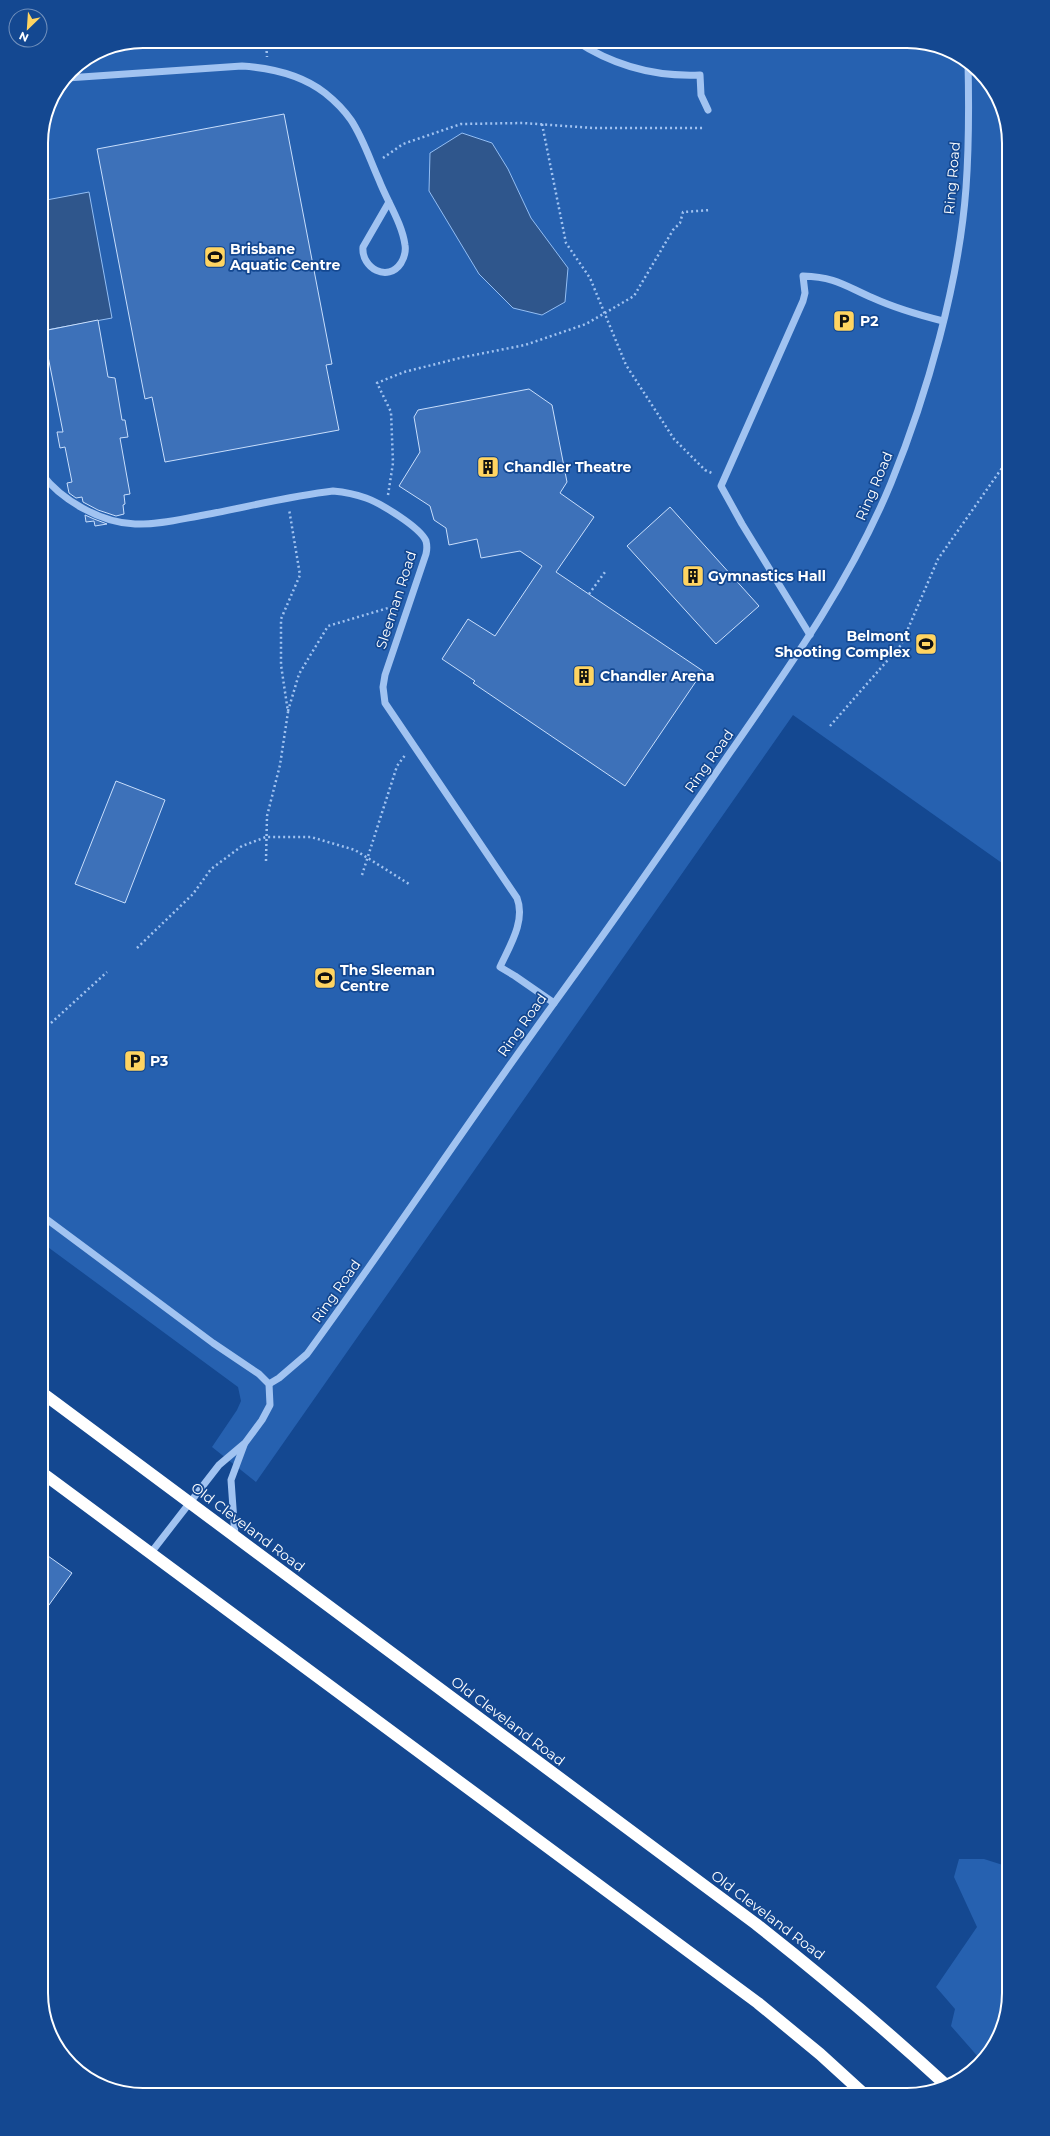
<svg xmlns="http://www.w3.org/2000/svg" width="1050" height="2136" viewBox="0 0 1050 2136" font-family="Montserrat,sans-serif">
<rect width="100%" height="100%" fill="#144891"/>
<g fill="#2661b0">
<path d="M143,41h771l55,21 32,42 8,39v725l-216,-153 -537,767 -44,-35 25,-37 4,-9 -3,-14 -197,-145v-1105l8,-33 22,-33 33,-22z"/>
<path d="M959,1859h25l25,8v126l-17,57 -12,9 -29,-33 4,-17 -19,-22 41,-60 -23,-50z"/>
</g>
<g fill="#2f568c" stroke="#93bef4">
<path d="M462,133l30,10 16,26 23,49 37,50 -3,34 -23,13 -29,-7 -34,-34 -50,-83 1,-38z"/>
<path d="M89,192l23,126 -71,13v-130z"/>
</g>
<g fill="#3d71b9" stroke="#c8defc">
<path d="M284,114l48,250 -6,1 13,65 -174,32 -13,-65 -7,2 -48,-250z"/>
<path d="M98,320l10,57 7,1 7,42h3l3,17 -8,1 10,56 -6,1 1,9 -2,1 1,9 -8,2 -18,-6 -15,-8 -1,-5 -6,1 -7,-5 -2,-10 5,-1 -7,-35 -5,1 -3,-16h6l-20,-101z"/>
<path d="M529,389l23,16 15,77 -7,11 34,24 -38,55 147,99 -78,115 -152,-103 2,-2 -33,-22 26,-40 27,17 47,-70 -22,-15 -39,7 -4,-19 -28,6 -3,-17 -12,-8 -4,-14 -31,-20 21,-34 -6,-35 4,-7z"/>
<path d="M670,507l89,99 -43,38 -89,-98z"/>
<path d="M85,515l9,4 13,5 -12,2 -1,-5 -8,1z"/>
<path d="M116,781l49,19 -40,103 -50,-19z"/>
<path d="M41,1551l31,22 -31,43z"/>
</g>
<g fill="none" stroke-linecap="round" stroke-linejoin="round">
<g stroke="#a1c3f1" stroke-width="2.5" stroke-dasharray="2 3" stroke-linecap="butt">
<path d="M266,41l1,16"/>
<path d="M542,124l24,119 24,35 36,87 48,74 31,31 9,4"/>
<path d="M383,158l20,-14 58,-20 62,-1 70,5h112"/>
<path d="M388,495l5,-32 -2,-51 -14,-29 27,-11 60,-15 61,-12 61,-21 48,-28 39,-66 7,-7 3,-11 28,-2"/>
<path d="M589,594l16,-22"/>
<path d="M288,711l11,-37 29,-48 60,-18 7,-1"/>
<path d="M830,726l71,-81 37,-86 71,-101"/>
<path d="M266,861l1,-45 13,-51 8,-53 -7,-47v-46l19,-44 -11,-66"/>
<path d="M362,875l35,-109 9,-12"/>
<path d="M137,948l56,-54 18,-25 31,-23 24,-9h45l44,13 54,34"/>
<path d="M41,1023h10l56,-51"/>
</g>
<g stroke="#a1c3f1" stroke-width="7">
<path d="M576,41c38,25 78,36 124,34l1,20 7,15"/>
<path d="M67,78l175,-12c29,2 60,9 83,27 10,8 19,17 26,27 12,18 19,40 28,60 8,21 23,43 26,65 1,6 -1,13 -4,18 -13,20 -40,5 -38,-16l26,-45"/>
<path d="M41,473c20,27 60,50 94,51 23,1 46,-5 69,-9 43,-8 86,-19 129,-24 11,1 22,3 33,7 14,5 54,29 60,43 1,4 1,9 0,13l-41,121 -2,12 2,16 132,195c9,23 -8,49 -17,69l15,9 39,27"/>
<path d="M810,635l-68,-111 -21,-38 82,-185 2,-8 -2,-17c33,1 42,10 70,22 22,10 46,17 70,23"/>
<path d="M41,1215l172,128 46,31 10,10 1,21 -8,15 -17,23 -26,22 -69,89"/>
<path d="M269,1384l10,-6 28,-24c86,-118 167,-241 253,-359 58,-80 115,-162 171,-244 59,-85 120,-171 160,-268 36,-88 68,-200 75,-295 3,-42 3,-84 2,-126"/>
<path d="M235,1536l-4,-56 13,-35"/>
</g>
<g stroke="#fff" stroke-width="12">
<path d="M41,1392l715,532c66,52 129,105 191,162"/>
<path d="M41,1472l717,531 62,51 45,41"/>
</g>
</g>
<defs>
<g id="stadium-square" transform="scale(1.15)"><rect x="-9" y="-9" width="18" height="18" rx="4" fill="#ffd461" stroke="#144891"/><path d="M0-5a6.5 5 0 1 0 0 10a6.5 5 0 1 0 0-10ZM-3.5-1.8h7v3.6h-7Z" fill="#111"/></g>
<g id="parking-square" transform="scale(1.15)"><rect x="-9" y="-9" width="18" height="18" rx="4" fill="#ffd461" stroke="#144891"/><path d="M-3.5-5.5H1a3.5 3.5 0 0 1 0 7H-1V5.5H-3.5ZM-1-3.4V-.6H.8a1.4 1.4 0 0 0 0-2.8Z" fill="#111"/></g>
<g id="building-square" transform="scale(1.15)"><rect x="-9" y="-9" width="18" height="18" rx="4" fill="#ffd461" stroke="#144891"/><path d="M-4-6H4V6H1V3H-1V6H-4ZM-2.5-4.3h1.7v1.8h-1.7ZM.8-4.3h1.7v1.8H.8ZM-2.5-1h1.7V.8h-1.7ZM.8-1h1.7V.8H.8Z" fill="#111"/></g>
</defs>
<g fill-rule="evenodd">
<use href="#stadium-square" x="215" y="257"/>
<use href="#parking-square" x="844" y="321"/>
<use href="#building-square" x="488" y="467"/>
<use href="#building-square" x="693" y="576"/>
<use href="#stadium-square" x="926" y="644"/>
<use href="#building-square" x="584" y="676"/>
<use href="#stadium-square" x="325" y="978"/>
<use href="#parking-square" x="135" y="1061"/>
</g>
<g text-anchor="middle" dominant-baseline="central" stroke-width="3.5" stroke-linejoin="round" paint-order="stroke">
<g font-size="14" fill="#fff" stroke="#144891">
<text transform="translate(952 178) rotate(-85)">Ring Road</text>
<text transform="translate(874 486) rotate(-67)">Ring Road</text>
<text transform="translate(396 600) rotate(-72)">Sleeman Road</text>
<text transform="translate(709 761) rotate(-55)">Ring Road</text>
<text transform="translate(522 1025) rotate(-55)">Ring Road</text>
<text transform="translate(336 1291) rotate(-55)">Ring Road</text>
<text transform="translate(248 1527) rotate(37)">Old Cleveland Road</text>
<text transform="translate(508 1721) rotate(37)">Old Cleveland Road</text>
<text transform="translate(768 1915) rotate(37)">Old Cleveland Road</text>
</g>
<g font-size="14" font-weight="bold" fill="#fff" stroke="#144891" text-anchor="start">
<text x="230" y="249">Brisbane<tspan x="230" dy="16">Aquatic Centre</tspan></text>
<text x="860" y="321">P2</text>
<text x="504" y="467">Chandler Theatre</text>
<text x="708" y="576">Gymnastics Hall</text>
<text x="910" y="636" text-anchor="end">Belmont<tspan x="910" dy="16">Shooting Complex</tspan></text>
<text x="600" y="676">Chandler Arena</text>
<text x="340" y="970">The Sleeman<tspan x="340" dy="16">Centre</tspan></text>
<text x="150" y="1061">P3</text>
</g>
</g>
<path d="M0 0H1050V2136H0ZM143 48H907A95 95 0 0 1 1002 143V1993A95 95 0 0 1 907 2088H143A95 95 0 0 1 48 1993V143A95 95 0 0 1 143 48Z" fill="#144891" fill-rule="evenodd"/>
<path fill="none" stroke="#fff" stroke-width="2" d="M143 48H907A95 95 0 0 1 1002 143V1993A95 95 0 0 1 907 2088H143A95 95 0 0 1 48 1993V143A95 95 0 0 1 143 48Z"/>
<g transform="translate(28 28) rotate(205)"><circle r="19" fill="#144891" stroke="#7291bd"/>
<path d="M0-3L7 15L0 10L-7 15Z" fill="#ffd461"/>
<text y="-6" font-size="11" font-weight="bold" text-anchor="middle" fill="#ffffff">N</text>
</g>
</svg>
